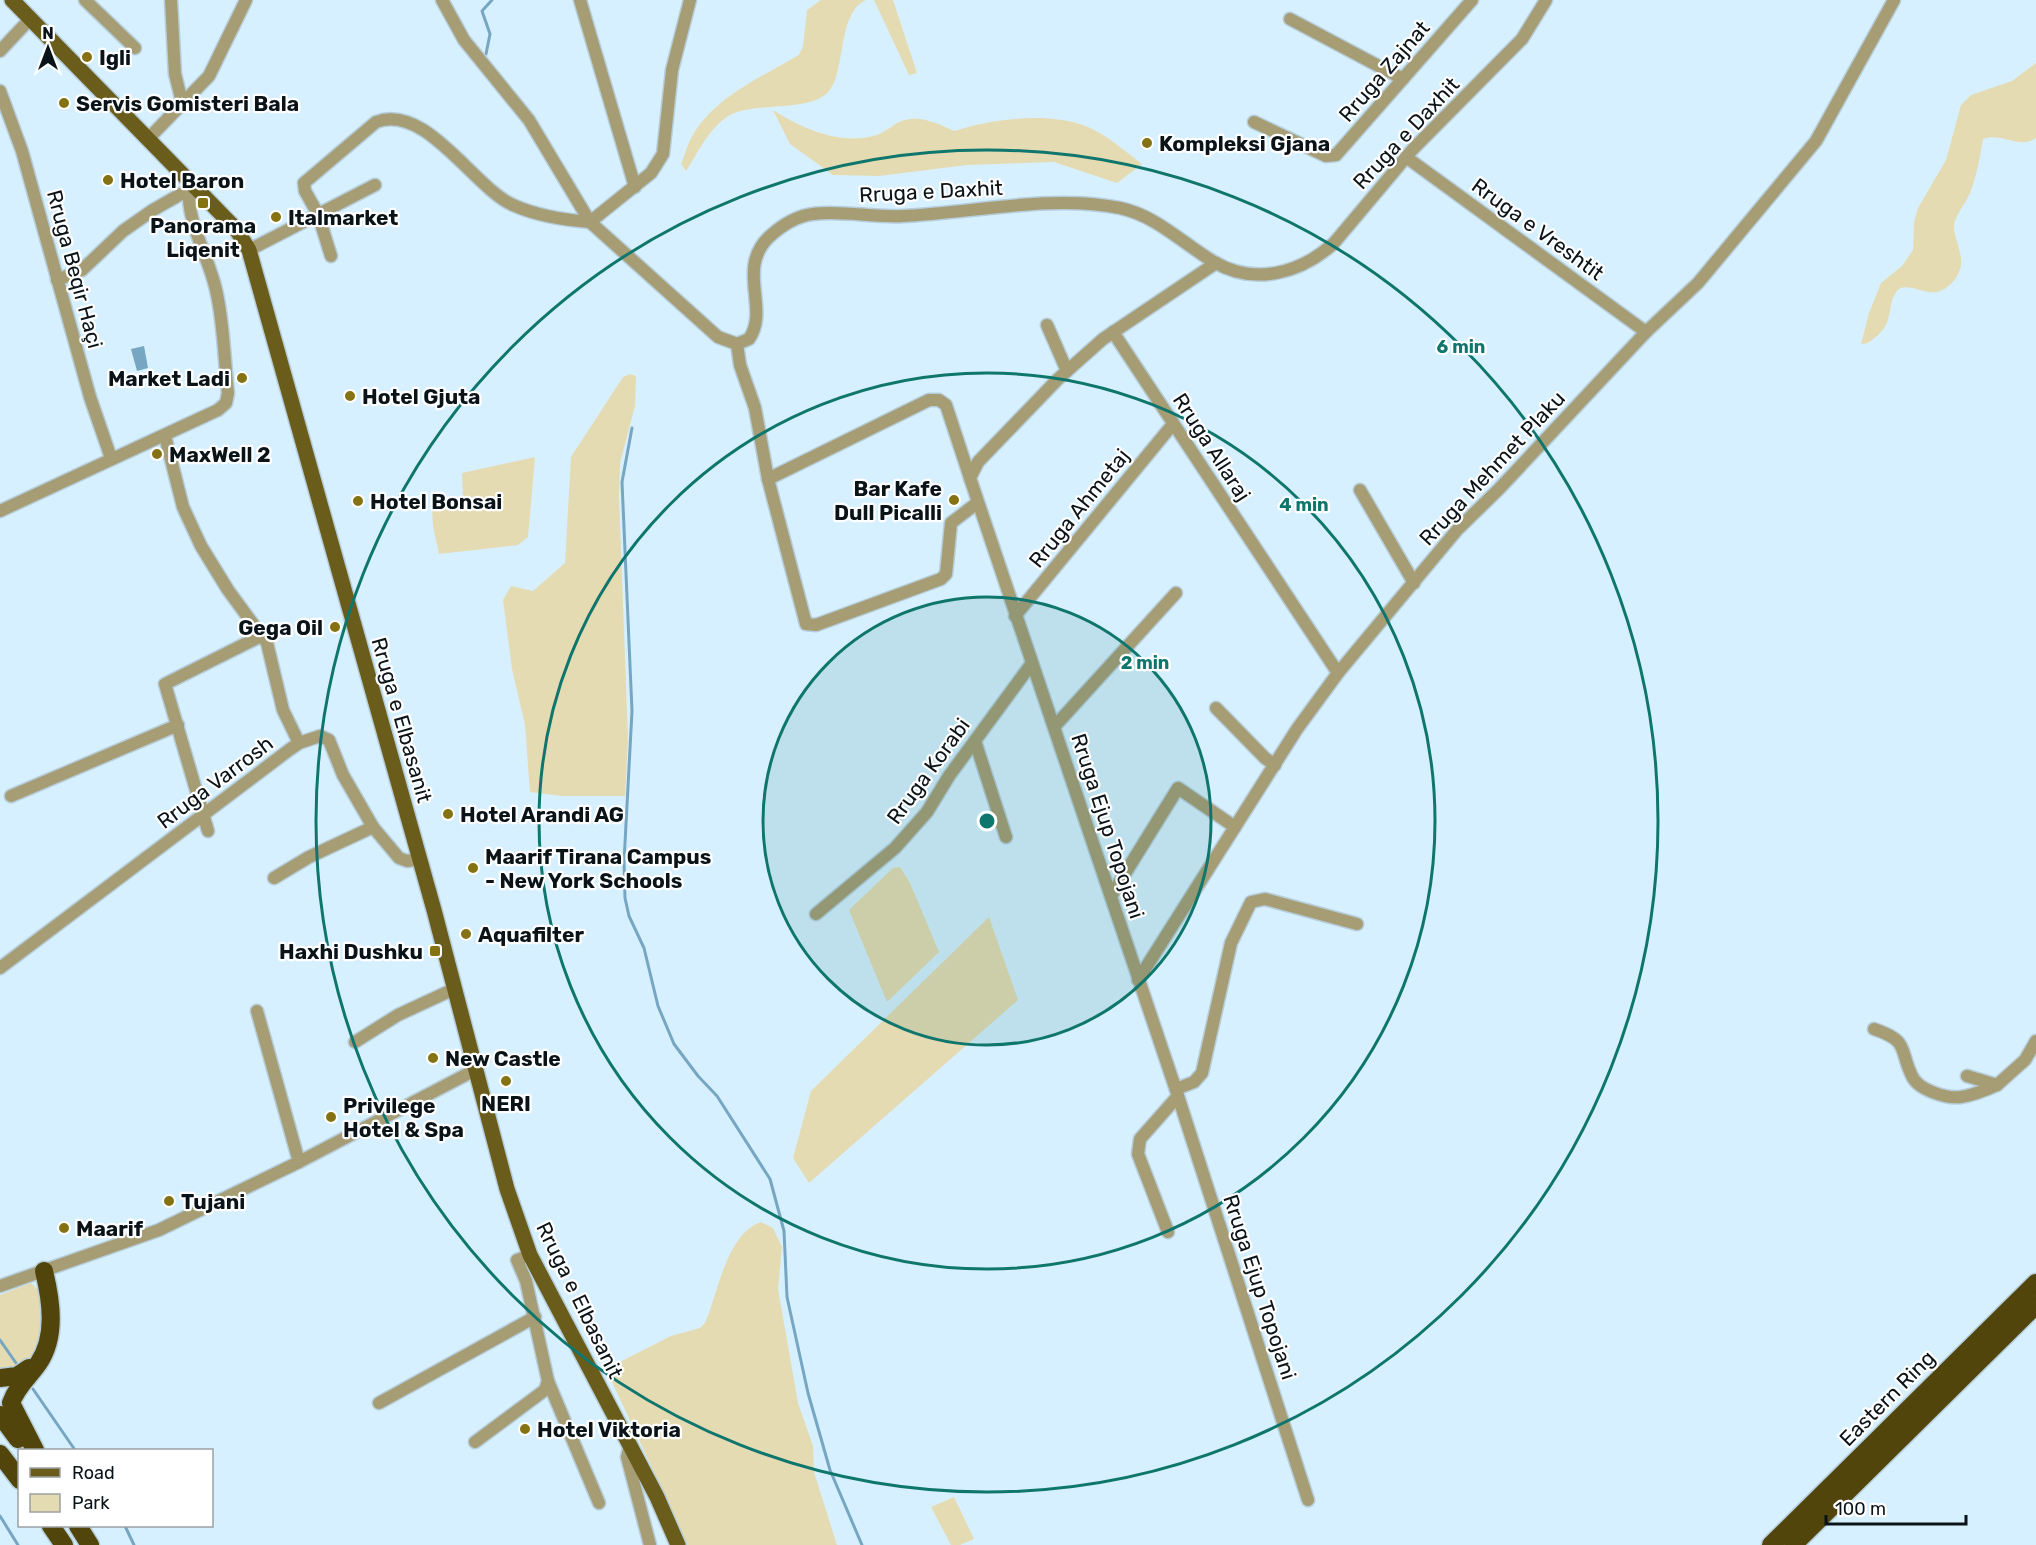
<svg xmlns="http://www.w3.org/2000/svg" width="2036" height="1545" viewBox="0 0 2036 1545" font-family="Rubik,sans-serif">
<rect width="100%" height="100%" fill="#d7f0ff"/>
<g fill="#e5dbb2">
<path d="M821,0h45c-29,13 -20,71 -37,91 -21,24 -81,8 -105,28 -17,13 -27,35 -38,52l-5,-7c4,-10 7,-22 13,-31 23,-37 69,-57 105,-78l4,-9 4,-36z"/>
<path d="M874,0h19l24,73 -8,2z"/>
<path d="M2036,63v75c-16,12 -35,-6 -53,1 -3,18 -6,36 -13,54 -4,10 -15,22 -16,33 0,14 12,32 5,46 -3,8 -11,16 -19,19 -12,6 -35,-11 -43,0 -11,14 -2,30 -20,45 -6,5 -9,8 -16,8l8,-31 12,-30 21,-17 11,-16 1,-28 4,-14 28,-48 15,-55 10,-10 41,-14z"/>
<path d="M773,110c30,19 68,36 104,25 7,-3 14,-8 20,-12 20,-10 39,0 57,8 38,-12 95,-20 134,-4 19,8 38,25 54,37l-25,19 -63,-21 -87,3 -88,11 -46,-1 -43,-31z"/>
<path d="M630,374l6,2 -1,30 -15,57 -1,34 9,242 -3,57h-63l-32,-4 -5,-67 -13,-56 -9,-69 8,-14 22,5 32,-28 6,-106 52,-80z"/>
<path d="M535,457l-7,80 -10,8 -79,9 -6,-28 -1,-18 26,-5 5,-5 -1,-25z"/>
<path d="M900,867l10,16 29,69 -52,50 -38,-92 44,-42z"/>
<path d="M989,917l29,83 -209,183 -16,-25 18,-67z"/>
<path d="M761,1222l12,6 9,19 -4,42 20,114 15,43 1,26 23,73h-153l-19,-49 -59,-127 65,-33 29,-8 5,-5c13,-29 21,-89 56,-101z"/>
<path d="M31,1283c23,17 10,60 -2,80l-29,10v-78z"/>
<path d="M954,1497l20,42 -14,6h-9l-20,-38z"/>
</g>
<path fill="#76a6c1" d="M144,346l4,22 -11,3 -6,-22z"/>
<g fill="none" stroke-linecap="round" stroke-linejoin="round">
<g stroke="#76a6c1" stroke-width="3">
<path d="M486,54l4,-20 -8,-23 10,-11"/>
<path d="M632,428l-10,54 10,229 -8,151 1,36 4,18 15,32 14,58 16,38 24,32 19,20 53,83 14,52 3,66 21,96 22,77 32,75"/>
<path d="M0,1340l16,23"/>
<path d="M33,1389l42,61"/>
<path d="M0,1516l18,29"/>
<path d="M125,1526l9,19"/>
</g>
<g stroke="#b6cdda" stroke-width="15">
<g id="minor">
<path d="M85,0l50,48"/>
<path d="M171,0l4,74 8,32"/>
<path d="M442,0l22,40 65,80 61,102 128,115 19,7 12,-5c21,-30 -13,-70 20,-102 12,-11 27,-21 44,-23 29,-4 60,4 90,2 69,-3 149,-22 217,-8 37,8 62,35 94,54 41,24 87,11 120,-19l79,-94 109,-110 24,-39"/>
<path d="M580,0l55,187"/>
<path d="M1290,19l113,60"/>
<path d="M0,51l31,-33"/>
<path d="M0,91l22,60 68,246 21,61"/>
<path d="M1254,122l72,34 10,-1 136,-155"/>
<path d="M149,138l60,-62 37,-76"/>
<path d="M1406,157l240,175"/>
<path d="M249,250l126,-65"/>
<path d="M331,256l-13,-42 -13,-23 -1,-8 72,-61c50,-19 97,65 137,83 24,11 52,15 77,17l61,-49 12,-19 9,-84 18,-70"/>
<path d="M1216,263l-113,76 -45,40 -80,83 -8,16 208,618 130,404"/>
<path d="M57,280l25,-10 41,-39 30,-21 35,-20"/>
<path d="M1047,325l20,46"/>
<path d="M1113,332l225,341"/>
<path d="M737,344l3,21 15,43 13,71 38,145 10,1 125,-46 5,-5 5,-51 26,-20"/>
<path d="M165,436l18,71 18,39 27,44 39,53 16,67 16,33"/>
<path d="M768,479l161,-79h10l7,5 24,73"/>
<path d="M1360,490l54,93"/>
<path d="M0,511l218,-101 8,-7 2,-10c-4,-34 -4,-70 -12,-103 -8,-36 -31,-69 -27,-108"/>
<path d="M1015,616l158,-192"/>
<path d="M1216,708l49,50 10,7"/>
<path d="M1054,727l122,-134"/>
<path d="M975,741l31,96"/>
<path d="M11,796l167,-71"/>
<path d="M208,831l-43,-147 96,-48"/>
<path d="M274,878l35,-21 64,-30"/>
<path d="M1111,896l67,-108 57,39"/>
<path d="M816,914l79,-66 32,-36 22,-36 83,-113"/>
<path d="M0,968l289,-218 10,-7 21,-7 9,4 14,35 30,52 26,31 8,3 13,-2"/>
<path d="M1138,980l159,-251 41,-56 119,-143 42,-41 147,-157 52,-49 118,-142 78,-141"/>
<path d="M257,1011l42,151"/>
<path d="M1874,1029c36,12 25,21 38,47 6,14 35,23 49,21 13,-2 25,-7 36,-12"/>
<path d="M355,1042l43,-27 56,-26"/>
<path d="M1967,1076l30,9 28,-25 11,-19"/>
<path d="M1176,1089l18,-7 8,-9 29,-130 20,-41 14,-3 92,25"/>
<path d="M1168,1232l-30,-78 2,-15 38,-43"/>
<path d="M0,1286l159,-56 140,-68 176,-92"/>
<path d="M548,1381l51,122"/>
<path d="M379,1403l156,-86"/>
<path d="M475,1442l70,-52 3,-9 -22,-100 -9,-21 13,-5"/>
<path d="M630,1445l-3,12 23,88"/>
</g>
</g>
<g stroke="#b6cdda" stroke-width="18">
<path id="major" d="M12,0l224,229 13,21 185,660 73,279 23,66 127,242 21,48"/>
</g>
<g stroke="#b6cdda" stroke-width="21">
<g id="highway">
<path d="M0,1378l17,-2 12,-8"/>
<path d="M0,1415l18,24"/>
<path d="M35,1450l-24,-47c6,-17 18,-26 27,-39 19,-27 13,-64 6,-93"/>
<path d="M0,1454l20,26"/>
<path d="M51,1526l13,19"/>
<path d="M78,1526l12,19"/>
<path d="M1771,1545l265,-262"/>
<path d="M1793,1545l243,-240"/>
</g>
</g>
<use href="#minor" stroke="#a69d75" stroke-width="12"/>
<use href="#major" stroke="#6a5c1a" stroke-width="15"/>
<use href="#highway" stroke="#51450b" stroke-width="18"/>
</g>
<circle cx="987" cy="821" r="224" fill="#0f766e" fill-opacity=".12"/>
<g fill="none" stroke="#0f766e" stroke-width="3">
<circle cx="987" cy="821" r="224"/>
<circle cx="987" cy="821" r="448"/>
<circle cx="987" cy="821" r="671"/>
</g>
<g fill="#857213" stroke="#fff" stroke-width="2">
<circle cx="87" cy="57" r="6"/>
<circle cx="64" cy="103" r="6"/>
<circle cx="1147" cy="143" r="6"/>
<circle cx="108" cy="180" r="6"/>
<rect x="197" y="197" width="12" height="12" rx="3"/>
<circle cx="276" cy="217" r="6"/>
<circle cx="242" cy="378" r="6"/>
<circle cx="350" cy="396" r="6"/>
<circle cx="157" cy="454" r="6"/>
<circle cx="954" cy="500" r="6"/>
<circle cx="358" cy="501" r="6"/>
<circle cx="335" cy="627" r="6"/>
<circle cx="448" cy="814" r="6"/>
<circle cx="473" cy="868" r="6"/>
<circle cx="466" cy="934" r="6"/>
<rect x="429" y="945" width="12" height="12" rx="3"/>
<circle cx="433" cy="1058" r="6"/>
<circle cx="506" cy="1081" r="6"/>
<circle cx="331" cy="1117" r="6"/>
<circle cx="169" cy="1201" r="6"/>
<circle cx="64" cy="1228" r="6"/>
<circle cx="525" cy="1429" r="6"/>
</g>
<g text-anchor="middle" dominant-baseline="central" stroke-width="4.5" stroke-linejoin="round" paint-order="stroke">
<g font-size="21" font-weight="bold" fill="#0a1318" stroke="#fff" text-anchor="start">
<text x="99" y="57">Igli</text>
<text x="76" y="103">Servis Gomisteri Bala</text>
<text x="1159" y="143">Kompleksi Gjana</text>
<text x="120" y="180">Hotel Baron</text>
<text x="288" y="217">Italmarket</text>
<text x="203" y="225" text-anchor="middle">Panorama<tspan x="203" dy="24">Liqenit</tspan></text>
<text x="230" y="378" text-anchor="end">Market Ladi</text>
<text x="362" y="396">Hotel Gjuta</text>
<text x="169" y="454">MaxWell 2</text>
<text x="942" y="488" text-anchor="end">Bar Kafe<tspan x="942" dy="24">Dull Picalli</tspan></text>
<text x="370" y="501">Hotel Bonsai</text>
<text x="323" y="627" text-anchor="end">Gega Oil</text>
<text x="460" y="814">Hotel Arandi AG</text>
<text x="485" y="856">Maarif Tirana Campus<tspan x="485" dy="24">- New York Schools</tspan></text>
<text x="478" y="934">Aquafilter</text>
<text x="423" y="951" text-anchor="end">Haxhi Dushku</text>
<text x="445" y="1058">New Castle</text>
<text x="506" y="1103" text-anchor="middle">NERI</text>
<text x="343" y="1105">Privilege<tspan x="343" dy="24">Hotel &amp; Spa</tspan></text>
<text x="181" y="1201">Tujani</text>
<text x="76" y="1228">Maarif</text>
<text x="537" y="1429">Hotel Viktoria</text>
</g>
<g font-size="21" fill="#0a1318" stroke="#fff">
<text transform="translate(1384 71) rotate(-49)">Rruga Zajnat</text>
<text transform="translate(1406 133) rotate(-47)">Rruga e Daxhit</text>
<text transform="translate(931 191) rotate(-3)">Rruga e Daxhit</text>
<text transform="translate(1538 229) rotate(36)">Rruga e Vreshtit</text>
<text transform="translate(75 269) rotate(75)">Rruga Beqir Haçi</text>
<text transform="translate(1212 447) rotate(57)">Rruga Allaraj</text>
<text transform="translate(1492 468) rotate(-47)">Rruga Mehmet Plaku</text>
<text transform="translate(1079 508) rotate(-51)">Rruga Ahmetaj</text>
<text transform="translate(402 720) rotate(74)">Rruga e Elbasanit</text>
<text transform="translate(928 771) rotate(-54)">Rruga Korabi</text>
<text transform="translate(215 782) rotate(-37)">Rruga Varrosh</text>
<text transform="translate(1108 826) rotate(72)">Rruga Ejup Topojani</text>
<text transform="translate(1260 1287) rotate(72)">Rruga Ejup Topojani</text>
<text transform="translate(580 1300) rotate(64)">Rruga e Elbasanit</text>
<text transform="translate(1887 1398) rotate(-45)">Eastern Ring</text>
</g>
</g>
<circle cx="987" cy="821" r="9" fill="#0f766e" stroke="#fff" stroke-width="3"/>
<g font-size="18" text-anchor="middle" font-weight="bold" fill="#0f766e" stroke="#fff" stroke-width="4.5" stroke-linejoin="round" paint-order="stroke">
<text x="1461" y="353">6 min</text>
<text x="1304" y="511">4 min</text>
<text x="1145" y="669">2 min</text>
</g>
<rect x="18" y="1449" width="195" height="78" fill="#ffffff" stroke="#9da1a3" stroke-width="1.5"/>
<rect x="30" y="1468" width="30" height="9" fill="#6a5c1a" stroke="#9da1a3" stroke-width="1.5"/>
<text x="72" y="1479" font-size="18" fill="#0a1318">Road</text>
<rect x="30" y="1494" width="30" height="18" fill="#e5dbb2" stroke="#9da1a3" stroke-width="1.5"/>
<text x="72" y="1509" font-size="18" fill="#0a1318">Park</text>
<g transform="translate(48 48)" stroke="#ffffff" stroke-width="4.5" paint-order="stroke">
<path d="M0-4.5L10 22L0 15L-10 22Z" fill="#0a1318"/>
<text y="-9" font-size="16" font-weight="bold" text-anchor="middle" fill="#0a1318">N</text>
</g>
<path d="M1826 1515v9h140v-9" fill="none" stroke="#0a1318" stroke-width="3"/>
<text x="1835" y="1515" font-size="18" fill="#0a1318" stroke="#ffffff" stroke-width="4.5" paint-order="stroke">100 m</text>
</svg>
